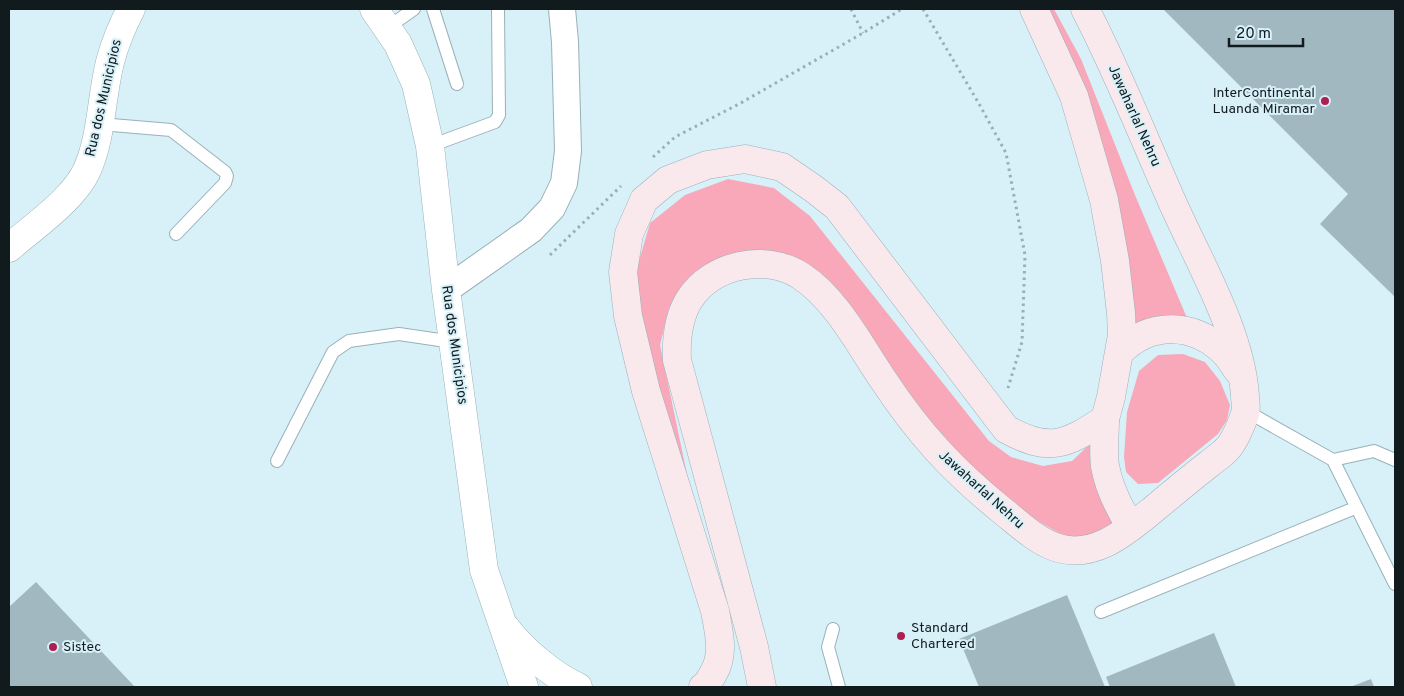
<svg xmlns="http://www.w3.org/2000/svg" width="1404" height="696" viewBox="0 0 1404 696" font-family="Overpass,sans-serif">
<rect width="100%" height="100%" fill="#d8f1f9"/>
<g fill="#f8a8b8">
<path d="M1043,9h11l27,50 54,136 55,130 -61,15z"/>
<path d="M728,179l46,9 36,28 179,225 22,16 32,9 29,-5 22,-21 20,84 -21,13h-27l-51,-29 -53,-42 -181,-208 -93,23 -19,27 -9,37 67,321 -90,-362v-36l13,-45 35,-28z"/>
<path d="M1183,354l22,8 15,19 10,24 -3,15 -9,14 -60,49 -20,1 -12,-12 -2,-15 3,-45 12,-41 19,-16z"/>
</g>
<g fill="#a1b8c0">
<path d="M1163,9h232v288l-75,-73 28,-30z"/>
<path d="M36,582l99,105h-126v-80z"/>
<path d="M1067,595l38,92h-126l-20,-48z"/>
<path d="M1214,633l22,54h-126l-4,-10z"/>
<path d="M1371,679l3,8h-24z"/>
</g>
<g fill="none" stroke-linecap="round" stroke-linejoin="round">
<g stroke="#99b1b9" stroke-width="14">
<g id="service">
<path d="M433,9l24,75"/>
<path d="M387,28l27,-19"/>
<path d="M100,124l71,6 54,42 2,4 -2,7 -49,51"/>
<path d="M430,146l65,-24 4,-7 -1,-106"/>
<path d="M1246,411l87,49 62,124"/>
<path d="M1333,460l41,-9 21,9"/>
<path d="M277,461l56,-109 16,-11 50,-7 54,8"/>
<path d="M1101,612l254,-104"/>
<path d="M833,629l-5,18 11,40"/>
</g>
</g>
<g stroke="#99b1b9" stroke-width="28">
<path id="minor" d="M446,290l85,-60 21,-22 12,-25 4,-32 -3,-109 -3,-33"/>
</g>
<g stroke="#99b1b9" stroke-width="29">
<g id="tertiary">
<path d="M374,9l24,35 18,40 14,62 16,144 38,280 40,117"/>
<path d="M9,248c24,-21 65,-49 78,-78 15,-34 14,-72 23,-108 5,-19 12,-36 21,-53"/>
<path d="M506,628c16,22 48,48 72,59"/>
</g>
</g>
<g stroke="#99b1b9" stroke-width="29">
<g id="secondary">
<path d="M1120,352c30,-31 74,-30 105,1 5,5 9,13 14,19"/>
<path d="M1105,419c0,15 -2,33 0,47 4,23 14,42 26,61"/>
<path d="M703,687c5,-3 7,-8 10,-13 12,-20 6,-41 2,-63l-69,-220 -18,-75 -5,-44 6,-38 15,-34 24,-20 39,-15 38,-6 37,8 32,22 23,18 169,222c43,24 60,16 99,-10l6,-22 11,-62 -1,-22 -6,-52 -11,-61 -30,-104 -40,-87"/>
<path d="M762,687l-8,-40 -77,-287c-1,-21 1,-42 12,-60 23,-36 77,-47 112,-24 35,23 58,68 81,102 36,55 71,93 122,134 16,13 32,28 51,35 39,14 73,-17 100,-39 18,-15 36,-30 54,-44 6,-5 14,-10 19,-16 6,-6 14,-25 17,-34 2,-6 0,-12 0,-18 -4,-65 -49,-139 -75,-199 -28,-63 -53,-127 -85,-188"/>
</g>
</g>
<g stroke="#9aaeb4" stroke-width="3" stroke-dasharray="2.5 4" stroke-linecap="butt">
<path d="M851,9l12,24"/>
<path d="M923,9l55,93 28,51 19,102 -3,87 -14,46"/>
<path d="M653,157l22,-20 64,-33 124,-71 39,-24"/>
<path d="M550,255l71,-69"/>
</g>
<use href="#service" stroke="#fff" stroke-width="12"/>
<use href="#minor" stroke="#fff" stroke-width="26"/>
<use href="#tertiary" stroke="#fff" stroke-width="28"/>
<use href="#secondary" stroke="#fae9ec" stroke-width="28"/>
</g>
<g fill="#ae1e52" stroke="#d8f1f9" stroke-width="2">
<circle cx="1325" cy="101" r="5"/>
<circle cx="901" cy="636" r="5"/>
<circle cx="53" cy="647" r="5"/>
</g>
<g text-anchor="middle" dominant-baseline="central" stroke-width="4" stroke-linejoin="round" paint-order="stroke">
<g font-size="14" fill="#111a1d" stroke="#d8f1f9" text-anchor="start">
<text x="1315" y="93" text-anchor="end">InterContinental<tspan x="1315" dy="16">Luanda Miramar</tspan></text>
<text x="911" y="628">Standard<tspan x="911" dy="16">Chartered</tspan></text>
<text x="63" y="647">Sistec</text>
</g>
<g font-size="14" fill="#111a1d" stroke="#d8f1f9">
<text transform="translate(104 98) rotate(-77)">Rua dos Municipios</text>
<text transform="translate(1134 116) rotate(66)">Jawaharlal Nehru</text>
<text transform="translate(454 345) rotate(82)">Rua dos Municipios</text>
<text transform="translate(981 490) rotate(42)">Jawaharlal Nehru</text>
</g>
</g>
<rect width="1404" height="696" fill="none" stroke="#111a1d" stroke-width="20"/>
<path d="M1229 38v8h74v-8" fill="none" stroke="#111a1d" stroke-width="2.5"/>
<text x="1236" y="38" font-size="15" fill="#111a1d" stroke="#d8f1f9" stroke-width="4" paint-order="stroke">20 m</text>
</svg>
